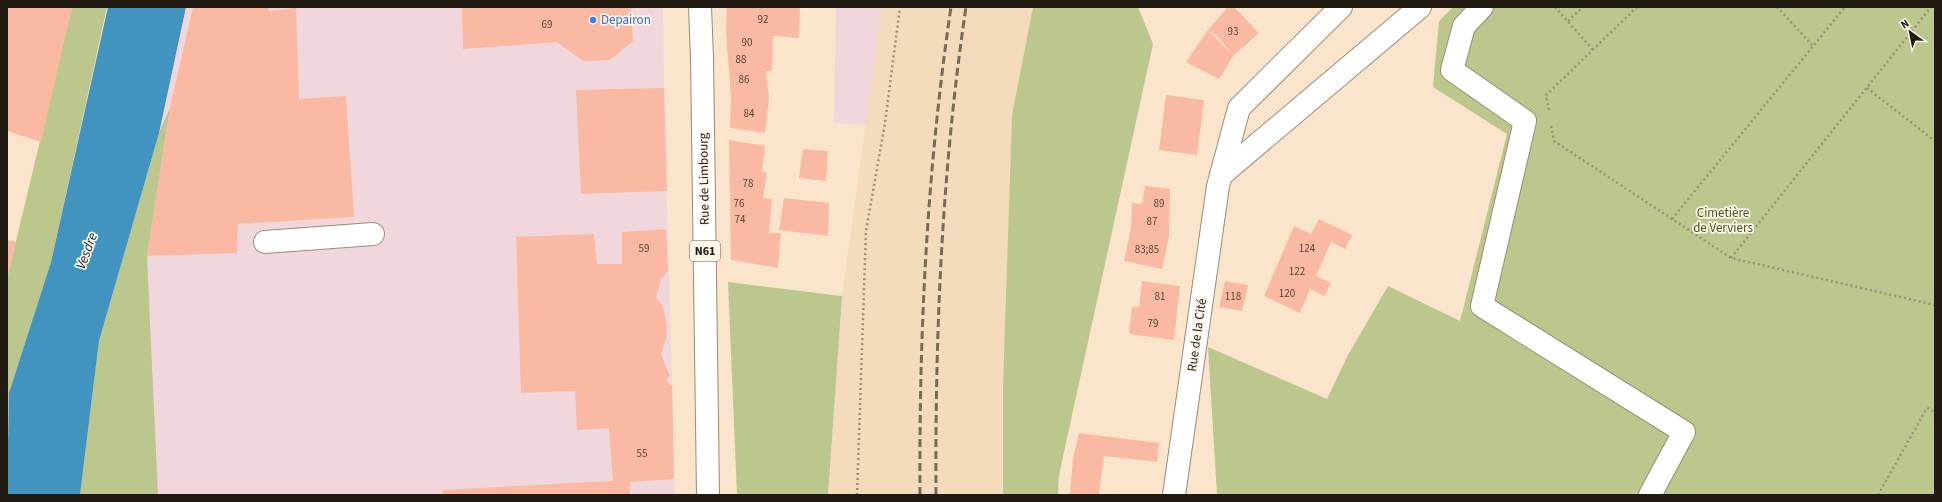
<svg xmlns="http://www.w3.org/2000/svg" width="1942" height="502" viewBox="0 0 1942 502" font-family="'Source Sans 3',sans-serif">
<rect width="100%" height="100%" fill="#fae5cc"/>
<g fill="#f1d7dc">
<path d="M185,7h478l1,81 11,407h-595z"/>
<path d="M836,7h46l-16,118 -32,-2z"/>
</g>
<path fill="#f4dbbb" d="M882,7h151l-21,108 -9,270v110h-175l14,-199z"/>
<g fill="#bcc78e">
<path d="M72,7h35l-56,255 -42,131 -2,80v-194z"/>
<path d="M1033,7h105l15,37 -94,431 -1,20h-55v-110l9,-270z"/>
<path d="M1453,7h482v488h-718l-9,-148 119,52 21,-44 40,-69 72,35 47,-187 -74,-47 6,-66z"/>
<path d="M170,108l-23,148 11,239h-78l19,-154 60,-208z"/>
<path d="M728,282l114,14 -14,199h-91z"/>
</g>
<path fill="#4094bf" d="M108,7h78l-27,126 -60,208 -19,154h-73l2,-102 42,-131z"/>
<g fill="#fab9a2" fill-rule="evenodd">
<path d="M7,7h65l-31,135 -34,-11z"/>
<path d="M193,7h75l1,4 27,-3 3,91 47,-3 8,121 -116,7 -1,29 -90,3 23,-148z"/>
<path d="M462,7h169l2,34 -23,19 -27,1 -26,-19 -94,7z"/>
<path d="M727,7h73l-1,31 -26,-2 -1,35h-6l3,28 -4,34 -35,-5 1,-30 -5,-66z"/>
<path d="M1228,7h6l25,26 -26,23 -14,23 -33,-17 22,-32zM1208,30l10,7 14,17z"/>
<path d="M664,88l3,103 -86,3 -5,-104z"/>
<path d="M1166,95l38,5 -7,55 -38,-5z"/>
<path d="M729,140l36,6 -3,26 5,1 -4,25 9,1 -3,34h12l-3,35 -47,-8z"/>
<path d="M803,149l25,2 -2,30 -27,-3z"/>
<path d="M1145,186l25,3 -1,47 -7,33 -38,-8 7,-33 1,-25 10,1z"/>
<path d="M784,198l45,5 -1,33 -49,-6z"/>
<path d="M1319,219l33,16 -7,14 -14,-7 -15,34 15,7 -6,13 -15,-7 -10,24 -36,-17 30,-70 17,8z"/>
<path d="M666,229l2,42 -7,8 -5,19 7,8 3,16 1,13 -6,20 9,21 -4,4 6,6 2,93 -44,3v13h-187l-1,-5 171,-9 -4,-53 -32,2 -2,-39 -54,2 -5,-156 78,-3 3,30h25v-32z"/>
<path d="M7,240l9,2 -8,34h-1z"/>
<path d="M1142,281l38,5 -6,54 -45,-6 3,-27h7z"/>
<path d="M1225,281l23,4 -6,26 -23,-4z"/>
<path d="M1079,433l80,10 -2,19 -53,-6 -5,39h-29l3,-37z"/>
</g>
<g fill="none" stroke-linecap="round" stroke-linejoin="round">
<g stroke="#9d8a73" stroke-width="24">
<g id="minor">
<path d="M1482,7l-18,19 -12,44 73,51 -43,185 202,126 -34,63"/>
<path d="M1221,175l199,-168"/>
<path d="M265,242l108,-8"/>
<path d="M1174,495l44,-309 21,-78 102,-101"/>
</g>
</g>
<g stroke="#9d8a73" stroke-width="24">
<path id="major" d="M700,7l2,51 6,437"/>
</g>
<g stroke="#9c8d7b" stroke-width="2.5" stroke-dasharray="2 3" stroke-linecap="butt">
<path d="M1555,7l38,43"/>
<path d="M1777,7l36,39"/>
<path d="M1568,21l15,-14"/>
<path d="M1867,88l68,53"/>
<path d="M1549,110l-3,-15 91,-88"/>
<path d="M1551,126l3,15 177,117 204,47"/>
<path d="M1672,219l173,-212"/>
<path d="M1731,258l200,-251"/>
<path d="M857,495l9,-264 19,-108 15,-116"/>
<path d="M1878,495l49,-87 8,4"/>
</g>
<use href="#minor" stroke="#fff" stroke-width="22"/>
<use href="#major" stroke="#fff" stroke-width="22"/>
<g stroke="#766a5a" stroke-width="3" stroke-dasharray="8 4" stroke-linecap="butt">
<path d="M920,495c-1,-163 7,-326 31,-488"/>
<path d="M936,495c-1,-163 6,-327 30,-488"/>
</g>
</g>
<circle fill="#3f7fe0" stroke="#fdf4ea" stroke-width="1.5" cx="593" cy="20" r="4"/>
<g text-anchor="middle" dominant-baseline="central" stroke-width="3.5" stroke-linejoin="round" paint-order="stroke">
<g font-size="11" fill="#574235">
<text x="763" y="19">92</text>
<text x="547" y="24">69</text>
<text x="1233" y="31">93</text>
<text x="747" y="42">90</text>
<text x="741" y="59">88</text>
<text x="744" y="79">86</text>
<text x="749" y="113">84</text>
<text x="748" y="183">78</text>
<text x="739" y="203">76</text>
<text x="1159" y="203">89</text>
<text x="740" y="219">74</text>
<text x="1152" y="221">87</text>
<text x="644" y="248">59</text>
<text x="1307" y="248">124</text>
<text x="1147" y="249">83;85</text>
<text x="1297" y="271">122</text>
<text x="1287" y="293">120</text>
<text x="1160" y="296">81</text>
<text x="1233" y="296">118</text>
<text x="1153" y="323">79</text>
<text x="642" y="453">55</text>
</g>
<rect fill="#fdf4ea" stroke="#635b52" stroke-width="1" x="690" y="241" width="30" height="20" rx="3"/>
<g font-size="12" font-weight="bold" fill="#211a11">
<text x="705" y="251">N61</text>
</g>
<g font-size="13" fill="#366cbe" stroke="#fdf4ea" text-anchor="start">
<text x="601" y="20">Depairon</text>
</g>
<g font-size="13" fill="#211a11" stroke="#fdf4ea">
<text transform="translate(704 179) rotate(-91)">Rue de Limbourg</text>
<text transform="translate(1197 335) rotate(-82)">Rue de la Cité</text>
</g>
<g font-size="13" fill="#4a531a" stroke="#fdf4ea">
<text x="1723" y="213">Cimetière<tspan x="1723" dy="15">de Verviers</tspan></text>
</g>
<g font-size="14" font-style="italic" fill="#062d3f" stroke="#fdf4ea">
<text transform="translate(87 251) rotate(-70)">Vesdre</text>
</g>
</g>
<rect width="1942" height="502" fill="none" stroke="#211a11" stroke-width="16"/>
<g transform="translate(1910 32) rotate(327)" stroke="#fdf4ea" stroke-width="3" paint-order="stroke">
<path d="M0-3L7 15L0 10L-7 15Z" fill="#211a11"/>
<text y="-6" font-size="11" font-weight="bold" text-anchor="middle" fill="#211a11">N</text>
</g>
</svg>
